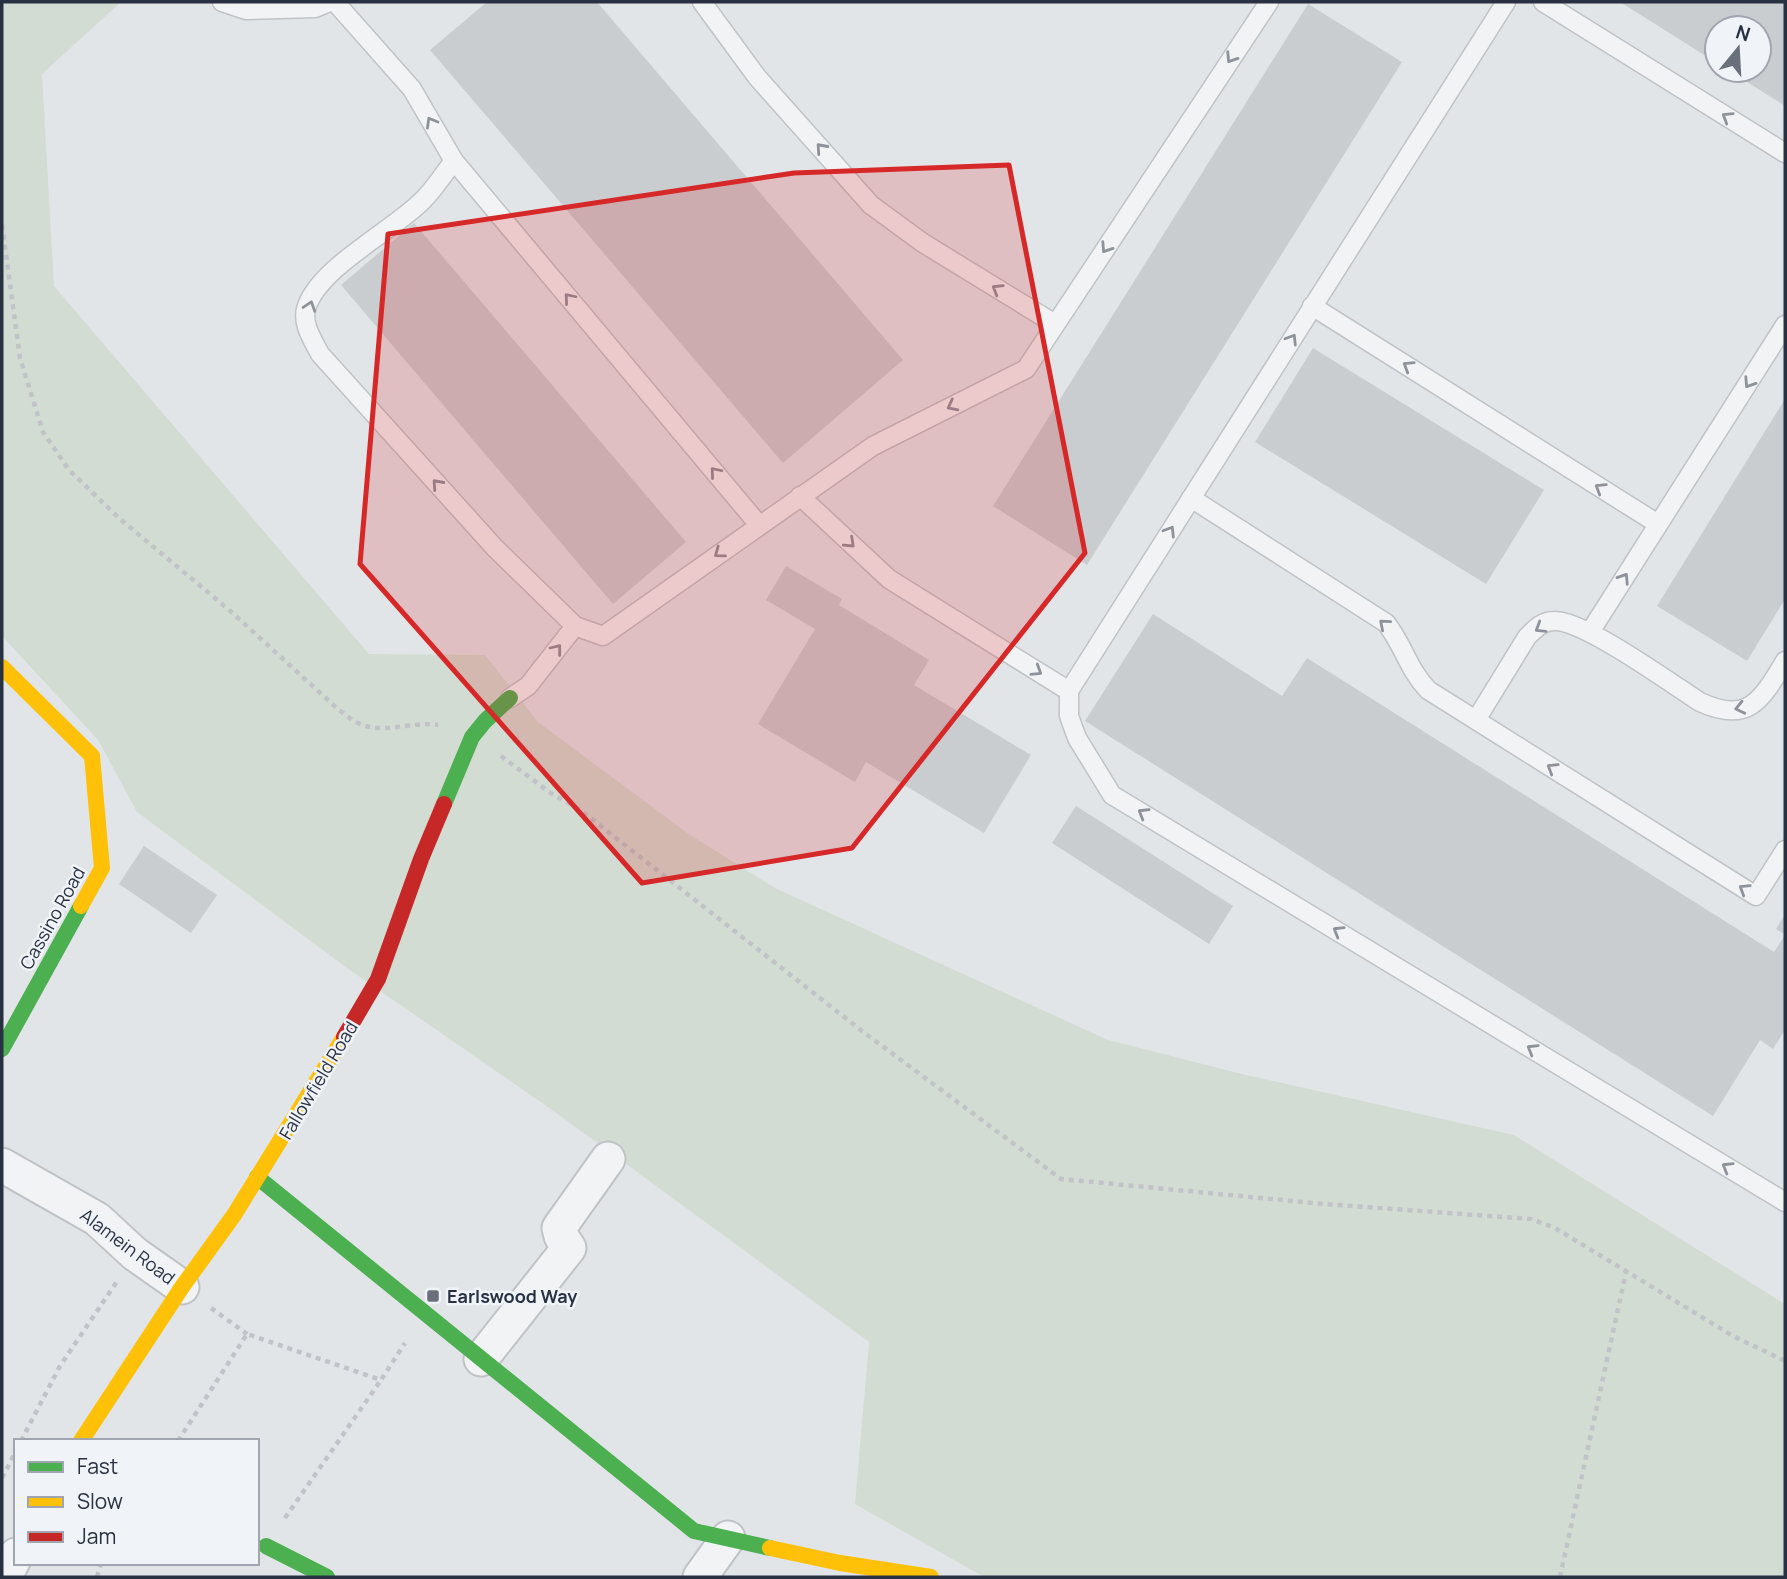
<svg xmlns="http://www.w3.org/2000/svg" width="1787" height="1579" viewBox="0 0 1787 1579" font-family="Manrope,sans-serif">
<rect width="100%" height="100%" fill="#e2e5e8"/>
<path fill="#d3dcd3" d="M2,2h119l-79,72 12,212 315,368 116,1 53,67 152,113 87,54 331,151 138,35 268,60 271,169v273h-801l-129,-73 14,-162 -314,-230 -208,-144 -210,-156 -39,-72 -96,-104z"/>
<g fill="#cacdd0">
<path d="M487,2h110l306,358 -120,103 -353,-413z"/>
<path d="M1620,2h165v104l-57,-36h31v-42h-42v35z"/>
<path d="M1308,4l94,58 -315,503 -94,-59z"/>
<path d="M414,223l272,319 -73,62 -272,-319z"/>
<path d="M1313,348l231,142 -58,94 -231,-142z"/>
<path d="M1785,399v200l-38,62 -90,-55z"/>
<path d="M786,566l56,33 -3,6 90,55 -15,25 117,70 -47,78 -118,-71 -11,20 -97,-58 57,-95 -49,-29z"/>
<path d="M1153,614l129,82 25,-38 467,294 11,-17 -9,-6 9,-15v116l-12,19 -13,-9 -47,76 -628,-395z"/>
<path d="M1076,806l157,100 -24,38 -157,-101z"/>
<path d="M144,846l73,49 -26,38 -72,-49z"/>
</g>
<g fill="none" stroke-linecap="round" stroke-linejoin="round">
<g stroke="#c0c3c6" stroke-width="21">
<g id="lane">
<path d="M222,2l24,8 69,-2 15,-6"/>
<path d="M335,2l77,87 42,72c-10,12 -19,27 -30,38 -29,31 -106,68 -118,110 -4,16 7,31 14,45l175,194 80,78 -47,60 -18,12"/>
<path d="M702,2l55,75 114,128 52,38 132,81"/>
<path d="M1543,2l242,151"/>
<path d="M454,161l305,364"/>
<path d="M1312,306l346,218"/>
<path d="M800,496l89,83 180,112 437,-689"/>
<path d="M1191,498l195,125c18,23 22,46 42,67l328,206 29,-46"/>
<path d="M575,626l28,10 270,-190 153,-77 243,-367"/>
<path d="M1590,632l195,-307"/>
<path d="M1069,691v25l8,22 35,57 673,407"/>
<path d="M1476,720l51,-83c8,-8 15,-16 27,-16 28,-2 118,63 146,81 48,22 61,-1 85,-41"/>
</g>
</g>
<g stroke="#c0c3c6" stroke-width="37">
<g id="street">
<path d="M2,1165l95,54 38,35 47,33"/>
<path d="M481,1359l88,-111 -8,-12 -2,-8 49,-69"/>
<path d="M5,1577l11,-22"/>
<path d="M700,1577l28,-39"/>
</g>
</g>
<g stroke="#c1c3c8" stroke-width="4.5" stroke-dasharray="5 5" stroke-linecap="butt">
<path d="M2,225l18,133 23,74 26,38 51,49 108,90 111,101c6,4 12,10 19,13 24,12 54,-2 80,2"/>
<path d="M501,756l51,38 27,15 283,222 199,148 263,25 207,15 24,9 178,108 52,25"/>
<path d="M211,1308l36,26"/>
<path d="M21,1441l39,-75 58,-86"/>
<path d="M178,1441l69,-107 134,46 24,-37"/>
<path d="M2,1478l14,-27"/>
<path d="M285,1518l96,-138"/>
<path d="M97,1577l4,-14"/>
<path d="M1560,1577l66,-305"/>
</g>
<use href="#lane" stroke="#f2f3f4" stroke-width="18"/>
<use href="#street" stroke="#f2f3f4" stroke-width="33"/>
<g stroke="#4caf50" stroke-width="16">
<path d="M444,804l28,-67 13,-16 25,-23"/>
<path d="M2,1049l79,-143"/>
<path d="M257,1177l437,354 76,17"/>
<path d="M266,1546l61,31"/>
</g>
<g stroke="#ffc107" stroke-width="16">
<path d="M2,667l90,89 10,112 -21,38"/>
<path d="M81,1441l101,-154 52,-72 110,-178"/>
<path d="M770,1548l70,15 91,14"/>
</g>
<path stroke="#c62828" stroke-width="16" d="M344,1037l34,-58 43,-120 23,-55"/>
</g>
<defs><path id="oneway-chevron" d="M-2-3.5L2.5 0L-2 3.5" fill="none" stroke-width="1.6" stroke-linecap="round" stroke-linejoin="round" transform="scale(1.75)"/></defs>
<g stroke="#8d929b">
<use href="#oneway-chevron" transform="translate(1231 58) rotate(123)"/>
<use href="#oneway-chevron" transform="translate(1727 117) rotate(-148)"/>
<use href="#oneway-chevron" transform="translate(431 122) rotate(-120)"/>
<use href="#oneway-chevron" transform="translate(821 148) rotate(-132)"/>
<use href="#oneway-chevron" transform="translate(1106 248) rotate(123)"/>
<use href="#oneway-chevron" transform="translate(997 289) rotate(-149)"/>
<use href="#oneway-chevron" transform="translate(569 298) rotate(-130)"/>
<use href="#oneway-chevron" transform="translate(310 306) rotate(-72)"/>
<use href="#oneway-chevron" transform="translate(1292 339) rotate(-58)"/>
<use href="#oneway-chevron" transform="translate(1408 366) rotate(-148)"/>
<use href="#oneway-chevron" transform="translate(1749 383) rotate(123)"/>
<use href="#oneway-chevron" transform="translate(952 406) rotate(153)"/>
<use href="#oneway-chevron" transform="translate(715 472) rotate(-130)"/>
<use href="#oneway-chevron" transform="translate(437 484) rotate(-132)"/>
<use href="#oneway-chevron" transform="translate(1600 488) rotate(-148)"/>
<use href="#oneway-chevron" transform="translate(1170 531) rotate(-58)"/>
<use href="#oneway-chevron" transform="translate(850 543) rotate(43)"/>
<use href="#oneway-chevron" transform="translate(719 553) rotate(144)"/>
<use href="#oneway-chevron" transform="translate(1624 578) rotate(-57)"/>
<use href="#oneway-chevron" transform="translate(1384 624) rotate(-139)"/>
<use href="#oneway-chevron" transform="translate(1540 628) rotate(148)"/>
<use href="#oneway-chevron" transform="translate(557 649) rotate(-52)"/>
<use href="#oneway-chevron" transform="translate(1037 671) rotate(32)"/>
<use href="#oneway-chevron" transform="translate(1740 708) rotate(167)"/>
<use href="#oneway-chevron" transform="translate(1552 768) rotate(-148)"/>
<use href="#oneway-chevron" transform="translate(1143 813) rotate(-149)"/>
<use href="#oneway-chevron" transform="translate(1744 889) rotate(-148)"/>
<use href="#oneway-chevron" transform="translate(1338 931) rotate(-149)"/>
<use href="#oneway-chevron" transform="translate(1532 1049) rotate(-149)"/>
<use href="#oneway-chevron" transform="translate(1727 1167) rotate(-149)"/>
</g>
<path fill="#d62828" fill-opacity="0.2" stroke="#d62828" stroke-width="5" stroke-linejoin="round" d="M1009,165l76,388 -233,295 -210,35 -282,-319 28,-330 406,-61z"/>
<rect fill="#69707c" stroke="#f0f3f7" stroke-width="2.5" x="426" y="1289" width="14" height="14" rx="3.5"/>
<g text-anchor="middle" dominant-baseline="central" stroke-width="5" stroke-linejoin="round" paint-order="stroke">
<g font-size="18" fill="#283142" stroke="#f0f3f7">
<text transform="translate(52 918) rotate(-61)">Cassino Road</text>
<text transform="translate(318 1080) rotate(-59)">Fallowfield Road</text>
<text transform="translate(128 1246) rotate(37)">Alamein Road</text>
</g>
<g font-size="18" font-weight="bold" fill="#283142" stroke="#f0f3f7" text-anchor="start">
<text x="447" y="1296">Earlswood Way</text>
</g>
</g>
<rect width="1787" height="1579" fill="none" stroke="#283142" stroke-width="7"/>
<rect x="14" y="1439" width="245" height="126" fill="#f0f3f7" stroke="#a0a5af" stroke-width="2"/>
<rect x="28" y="1462" width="35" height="10" fill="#4caf50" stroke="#a0a5af" stroke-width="2"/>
<text x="77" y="1474" font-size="21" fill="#283142">Fast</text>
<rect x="28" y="1497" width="35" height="10" fill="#ffc107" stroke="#a0a5af" stroke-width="2"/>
<text x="77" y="1509" font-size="21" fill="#283142">Slow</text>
<rect x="28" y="1532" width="35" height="10" fill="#c62828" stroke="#a0a5af" stroke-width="2"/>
<text x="77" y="1544" font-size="21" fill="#283142">Jam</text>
<g transform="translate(1738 49) rotate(18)"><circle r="33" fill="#f0f3f7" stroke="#a0a5af" stroke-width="2"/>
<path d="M0-5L12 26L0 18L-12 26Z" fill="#69707c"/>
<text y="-10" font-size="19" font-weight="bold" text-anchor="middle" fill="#283142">N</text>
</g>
</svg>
